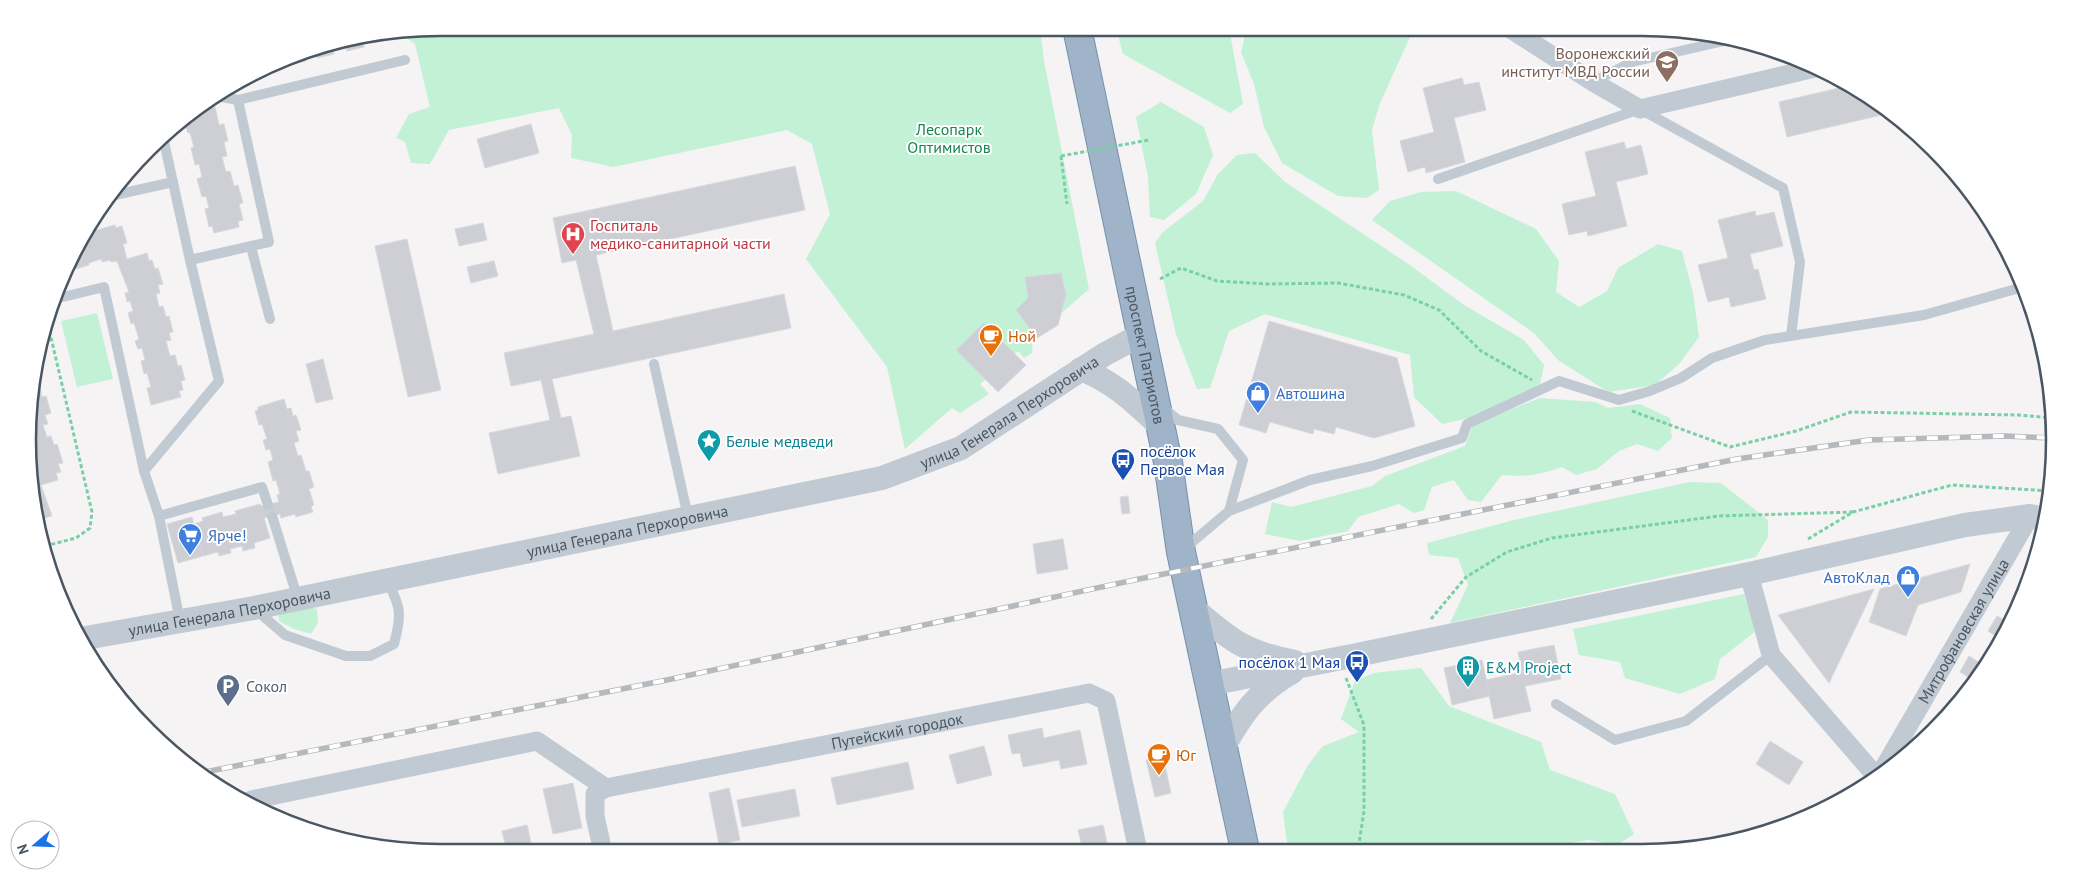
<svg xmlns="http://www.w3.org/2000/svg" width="2082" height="880" viewBox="0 0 2082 880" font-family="'PT Sans',sans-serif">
<rect width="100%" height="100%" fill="#f5f3f3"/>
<g fill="#c3f1d5">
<path d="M440,28h600l4,33 45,228 -56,49 -1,15 -8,5 -6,-7 -38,33 9,10 -29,19 -8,-5 -47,41 -18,-82 -81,-108 24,-45 -18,-70 -25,-14 -174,37 -42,-9 1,-23 -13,-27 -110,22 -19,34 -19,-1 -6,-21 -9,-4 13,-24 21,-7 -15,-63 -14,-10z"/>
<path d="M1116,28h113l14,76 -13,9 -107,-59z"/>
<path d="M1244,28h164l3,7 -31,68 -8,27 7,60 -12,8 -29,-2 -56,-33 -18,-36 -10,-43 -13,-32 5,-20z"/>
<path d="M1161,102l43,25 9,28 -17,39 -32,26 -14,-3 -2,-40 -12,-60z"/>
<path d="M1255,153l30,29 122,81 57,42 60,35 20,25 -4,19 -66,33 -32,7 -28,-27 -4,-42 -145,-41 -36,17 -19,57 -13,1 -21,-55 -21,-91 8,-11 40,-31 15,-27 19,-19z"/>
<path d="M1456,191l80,38 23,32 -3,31 23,15 28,-16 11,-23 40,-24 24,7 11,42 6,44 -20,27 -24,21 -47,7 -50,-32 -24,-27 -162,-113 18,-19 31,-9z"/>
<path d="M97,313l16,66 -36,8 -16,-66z"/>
<path d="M1540,398l55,4 13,6 32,-4 30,14 2,20 -14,13 -21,-7 -18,7 -22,18 -21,6 -14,-8c-22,8 -36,10 -60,8l-21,27 -13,-2 -14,-20 -22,7 -8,23 -10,3 -15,-9 -41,13 -10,14 -48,10 -35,-7 7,-32 19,5 81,-21 13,-10 80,-30 8,-22z"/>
<path d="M1690,482l31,1 47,37v17l-12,20 -306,66 18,-38 -10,-27 -29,-3 -2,-12 87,-23z"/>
<path d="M1744,594l12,37 -36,28 -5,20 -35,15 -55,-16 -5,-16 -41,-7 -6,-26z"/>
<path d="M307,606l10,3 1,14 -7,11 -17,-5 -15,-8 -1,-9z"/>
<path d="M1421,668l28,38 92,36 9,28 65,24 19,40 -17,11 -29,-5 -55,9 -245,1 -5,-38 25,-47 15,-19 36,-14 -18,-13 14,-38 18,-8z"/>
</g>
<g fill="#cdcfd5" stroke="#d7d9de">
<path d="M362,40l2,7 -17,4 -1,-4 -13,4 1,3 -17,4 -2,-5 -10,3 1,5 -17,4 -1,-5 -10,3 29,-14z"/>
<path d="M276,64l1,4 -21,5z"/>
<path d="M1462,78l2,7 15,-3 7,28 -32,8 11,44 -39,11 -1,-6 -17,5 -8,-31 34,-9 -11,-44z"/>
<path d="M1852,85l38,28 -103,24 -8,-35z"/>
<path d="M210,102l2,6 3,-1 4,18 5,-1 4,17 -4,1 3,14 -5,1 4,15 4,-1 4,15 4,-1 5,18 -4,1 4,16 -5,1 1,6 -25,6 -2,-7 -3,1 -4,-18 4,-1 -3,-12 -4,1 -5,-18 5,-2 -3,-13 -4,1 -4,-17 3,-1 -4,-14h-2l-2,-6h-3l-1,-7 24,-17z"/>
<path d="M531,124l8,29 -54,15 -8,-29z"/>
<path d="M1624,142l2,7 15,-4 7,29 -32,8 11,44 -39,10 -1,-5 -18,4 -7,-31 34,-8 -11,-44z"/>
<path d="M795,166l10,44 -209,45 17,76 171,-37 7,34 -239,51 9,39 10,-2 9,40 -82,18 -9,-41 61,-13 -9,-40 -30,6 -7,-33 90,-19 -18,-74 -14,3 -9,-45z"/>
<path d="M1755,211l1,5 18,-4 9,34 -33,8 4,16 4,-1 8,30 -35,8 -2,-10 -21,5 -10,-37 30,-7 -10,-38z"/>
<path d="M483,223l4,17 -28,6 -4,-17z"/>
<path d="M96,224l1,6 18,-5 1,3 6,-2 5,17 -4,1 4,15 20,-6 2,8 3,-1 3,9 3,-1 5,16 -5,1 2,8 -4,1 3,13 4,-1 3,11 3,-1 4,16 -4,1 2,7 -5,1 4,15 5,-1 3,11 3,-1 4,15 -4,1 2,9 -4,1 2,6 -30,8 -4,-17 4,-1 -4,-14 -3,1 -3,-13 4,-1 -3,-12 -4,1 -3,-8 4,-2 -5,-16 -3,1 -3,-11 5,-2 -3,-10 -3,1 -2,-9 4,-1 -12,-31 -6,1 -1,-2 -8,2 -1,-3 -12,4v2l-17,5 -2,-3 13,-33 6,-8z"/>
<path d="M407,239l34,151 -33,7 -33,-151z"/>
<path d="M494,261l4,15 -27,7 -4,-16z"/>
<path d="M1061,273l5,21 -8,31 -21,13 -21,-28 12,-12 -3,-21z"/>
<path d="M1269,321l128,37 18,68 -41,12 -38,-11 -2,7 -20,-5 -1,5 -43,-12 -4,11 -27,-8z"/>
<path d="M984,323l42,42 -28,27 -42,-42z"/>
<path d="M323,359l10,40 -17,4 -10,-39z"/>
<path d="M33,381l3,8 4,-1 2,9 4,-1 5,17 -6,2 3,9 -5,1 4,12 4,-1 3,9 3,-1 6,19 -5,1 3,8 -5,1 2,7 -17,5 11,31 -8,2 1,3 -9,2 -8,-83z"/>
<path d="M284,399l3,10 4,-1 2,8 3,-1 5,15 -5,1 3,10 -5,2 4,13 3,-1 5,16h3l5,16 -5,2 5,16 -3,1 2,6 -17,5 -1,-3 -14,4 -1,-4 -16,4 6,20 -16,5 1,5 -12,3 -1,-5 -12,3 1,4 -12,3 -1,-4 -15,4 -9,-32 9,-3 -1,-3 20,-6 1,5 13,-3 -1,-3 25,-7 1,2 18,-4 -2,-7 3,-1 -4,-14 -3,1 -5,-19 5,-2 -3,-11 -4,1 -3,-10 4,-1 -5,-15 -3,1 -4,-14 3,-1v-3z"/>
<path d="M1128,496l2,17 -8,1 -2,-17z"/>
<path d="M192,517l11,39 -25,7 -11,-39z"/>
<path d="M1063,539l5,30 -31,5 -4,-30z"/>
<path d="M1970,564l-9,28 -43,13 -12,31 -37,-14 11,-33z"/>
<path d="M1874,589l-45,94 -51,-68z"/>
<path d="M1997,616l11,6 -8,17 -12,-8z"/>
<path d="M1554,645l7,34 -36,7 6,25 -37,8 -8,-39 36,-8 -4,-20z"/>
<path d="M1988,649l5,3 -8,17 -10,12 -15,-9 9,-16 11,7z"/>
<path d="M1482,660l8,36 -38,9 -8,-37z"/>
<path d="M1968,684l3,1 -14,16z"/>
<path d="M1042,728l2,10 36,-8 7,34 -26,5 -2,-9 -36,7 -3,-14 -8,1 -4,-19z"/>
<path d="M1770,741l33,21 -14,23 -33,-21z"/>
<path d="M984,746l8,29 -35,9 -8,-29z"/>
<path d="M1163,756l8,37 -16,4 -9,-37z"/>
<path d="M908,762l6,27 -77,16 -6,-27z"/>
<path d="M573,783l9,45 -29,6 -10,-45z"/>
<path d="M729,788l11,52 -21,4 -10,-51z"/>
<path d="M795,789l5,27 -58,11 -5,-27z"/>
<path d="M527,825l6,27h-26l-5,-21z"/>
<path d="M1103,825l6,26h-26l-5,-21z"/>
<path d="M1064,845l1,6h-20v-3z"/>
</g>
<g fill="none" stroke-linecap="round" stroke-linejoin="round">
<g stroke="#7690ad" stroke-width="30">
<g id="trunk">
<path id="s4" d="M1077,28l91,434 13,90 64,298"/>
</g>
</g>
<g stroke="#7ad0a6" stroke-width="3" stroke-dasharray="4 2.5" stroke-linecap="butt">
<path d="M1061,156l6,48"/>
<path d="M1160,279l21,-11 36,13 50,3 71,-1 66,12 35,15 42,41 51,29"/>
<path d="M1632,411l98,36 66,-16 55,-19 167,3 35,3"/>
<path d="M1808,539l45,-27 99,-27 99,6"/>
<path d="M45,546l31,-8 14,-10 2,-16 -44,-187"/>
<path d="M1431,619l35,-42 41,-25 45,-14 167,-22 134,-4"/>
<path d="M1346,678l18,47v86l-6,39"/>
</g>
<g stroke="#c1cad2" stroke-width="10">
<path d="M1593,82l39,-20 92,-21"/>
<path d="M216,96l22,4"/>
<path d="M1438,179l202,-70 143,79 17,74 -9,74"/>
<path d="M115,195l58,-13"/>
<path d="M251,247l19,72"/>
<path d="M190,260l79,-18 -31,-142 167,-40"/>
<path d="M59,298l45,-11 40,184 15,45 21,105"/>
<path d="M654,364l34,153"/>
<path d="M1162,407l16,13 40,9 25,31 -14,51 -45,38"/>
<path d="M144,471l75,-90 -29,-121 -27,-123"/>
<path d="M1229,511l81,-31 62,-14 90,-28 5,-14 92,-43 60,19 31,-9 31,-13 31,-20 53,-18 159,-25 99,-28"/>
<path d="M159,516l103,-29 6,18"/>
<path d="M272,516l26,83"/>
<path d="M255,609l30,26 61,21h24l24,-12c8,-30 7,-36 -7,-64"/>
<path d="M1556,704l59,36 71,-19 85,-66"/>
</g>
<g stroke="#c1cad2" stroke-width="19">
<path d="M1509,28l84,54 47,27 175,-41"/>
<path d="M1749,574l22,81 105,121"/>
<path id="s1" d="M1882,771l148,-255"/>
<path d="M251,800l286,-59 69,47"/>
<path id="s2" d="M603,852l-8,-36v-22l11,-6 483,-95 17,8 32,150"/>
</g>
<g stroke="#c1cad2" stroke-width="24">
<path d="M1081,369c34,14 52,32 79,57"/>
<path d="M1193,608c37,32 53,45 102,54"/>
<path id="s3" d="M80,639l174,-31 628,-130 79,-30 144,-94 36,-19"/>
<path d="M1209,684l143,-28 397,-82 216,-49 65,-9 15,3"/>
<path d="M1223,748c19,-34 34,-56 69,-76"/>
</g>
<use href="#trunk" stroke="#9fb4c9" stroke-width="28"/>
<g stroke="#b5b8bd" stroke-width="5.5">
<path id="rail" d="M200,773l462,-92 477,-102 598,-120 132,-19 135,-4 49,2"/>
</g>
<use href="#rail" stroke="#fff" stroke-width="4" stroke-dasharray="11" stroke-linecap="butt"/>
<path stroke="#7ad0a6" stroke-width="3" stroke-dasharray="4 2.5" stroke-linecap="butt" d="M1061,156l88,-16"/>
</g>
<defs>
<g id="university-pin" transform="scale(1.25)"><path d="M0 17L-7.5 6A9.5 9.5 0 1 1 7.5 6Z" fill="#8d6e63" stroke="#fff"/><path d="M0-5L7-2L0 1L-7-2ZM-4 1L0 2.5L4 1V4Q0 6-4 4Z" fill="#fff"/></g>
<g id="hospital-pin" transform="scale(1.25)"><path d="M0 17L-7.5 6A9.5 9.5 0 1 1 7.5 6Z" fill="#e0444e" stroke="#fff"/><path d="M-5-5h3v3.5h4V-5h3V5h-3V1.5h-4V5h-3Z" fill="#fff"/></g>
<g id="cafe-pin" transform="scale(1.25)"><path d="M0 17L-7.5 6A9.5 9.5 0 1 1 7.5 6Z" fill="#e8710a" stroke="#fff"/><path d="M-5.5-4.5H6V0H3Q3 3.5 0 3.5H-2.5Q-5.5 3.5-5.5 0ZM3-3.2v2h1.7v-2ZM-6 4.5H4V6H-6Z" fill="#fff"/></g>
<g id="shop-pin" transform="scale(1.25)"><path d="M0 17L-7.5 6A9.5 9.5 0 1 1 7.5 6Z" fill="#3f7fe0" stroke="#fff"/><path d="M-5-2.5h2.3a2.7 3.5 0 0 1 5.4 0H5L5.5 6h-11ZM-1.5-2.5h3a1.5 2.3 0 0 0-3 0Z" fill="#fff"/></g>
<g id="sight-pin" transform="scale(1.25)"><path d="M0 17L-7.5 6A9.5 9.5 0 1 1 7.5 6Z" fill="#0f9aa8" stroke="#fff"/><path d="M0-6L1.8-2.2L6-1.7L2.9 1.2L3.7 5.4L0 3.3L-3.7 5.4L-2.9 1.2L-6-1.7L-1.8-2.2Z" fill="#fff"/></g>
<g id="bus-pin" transform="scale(1.25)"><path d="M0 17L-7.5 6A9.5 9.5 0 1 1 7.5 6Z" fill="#1a4fb4" stroke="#fff"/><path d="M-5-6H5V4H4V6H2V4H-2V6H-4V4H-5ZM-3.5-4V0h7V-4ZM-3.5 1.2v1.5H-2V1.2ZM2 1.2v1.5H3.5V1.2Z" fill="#fff"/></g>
<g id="supermarket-pin" transform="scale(1.25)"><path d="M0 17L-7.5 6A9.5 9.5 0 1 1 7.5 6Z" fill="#3f7fe0" stroke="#fff"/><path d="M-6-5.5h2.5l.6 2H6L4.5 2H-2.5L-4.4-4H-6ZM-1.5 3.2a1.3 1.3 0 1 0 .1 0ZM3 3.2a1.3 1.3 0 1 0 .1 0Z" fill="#fff"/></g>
<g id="building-pin" transform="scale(1.25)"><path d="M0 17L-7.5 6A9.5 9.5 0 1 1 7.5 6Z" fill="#0f9aa8" stroke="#fff"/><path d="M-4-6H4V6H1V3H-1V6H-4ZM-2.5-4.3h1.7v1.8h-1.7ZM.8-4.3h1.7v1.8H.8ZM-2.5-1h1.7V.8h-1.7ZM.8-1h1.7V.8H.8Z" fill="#fff"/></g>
<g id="parking-pin" transform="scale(1.25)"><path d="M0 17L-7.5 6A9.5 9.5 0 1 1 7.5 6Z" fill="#5c6f8a" stroke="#fff"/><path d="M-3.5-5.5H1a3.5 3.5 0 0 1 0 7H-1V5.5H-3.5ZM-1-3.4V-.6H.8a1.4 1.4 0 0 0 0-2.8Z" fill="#fff"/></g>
</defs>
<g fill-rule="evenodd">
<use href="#university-pin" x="1667" y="62"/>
<use href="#hospital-pin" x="573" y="234"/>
<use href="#cafe-pin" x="991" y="336"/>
<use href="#shop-pin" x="1258" y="393"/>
<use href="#sight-pin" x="709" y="441"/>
<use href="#bus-pin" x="1123" y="460"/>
<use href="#supermarket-pin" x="190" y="535"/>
<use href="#shop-pin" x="1908" y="577"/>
<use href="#bus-pin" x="1357" y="662"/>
<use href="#building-pin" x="1468" y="667"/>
<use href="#parking-pin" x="228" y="686"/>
<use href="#cafe-pin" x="1159" y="755"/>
</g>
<g text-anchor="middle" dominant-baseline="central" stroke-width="4" stroke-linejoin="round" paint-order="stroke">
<g font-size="16" fill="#785e54" stroke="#fff" text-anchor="end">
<text x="1650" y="53">Воронежский<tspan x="1650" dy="18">институт МВД России</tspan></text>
</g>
<g font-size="16" fill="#17864f" stroke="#fff">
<text x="949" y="129">Лесопарк<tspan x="949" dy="18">Оптимистов</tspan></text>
</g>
<g font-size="16" fill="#be3a42" stroke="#fff" text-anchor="start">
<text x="590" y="225">Госпиталь<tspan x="590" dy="18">медико-санитарной части</tspan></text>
</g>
<g font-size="16" fill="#c56008" stroke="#fff" text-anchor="start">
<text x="1008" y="336">Ной</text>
<text x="1176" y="755">Юг</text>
</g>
<g font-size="16" fill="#4a5661" stroke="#fff">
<text stroke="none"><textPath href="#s4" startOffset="334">проспект Патриотов</textPath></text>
<text stroke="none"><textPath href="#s3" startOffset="962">улица Генерала Перхоровича</textPath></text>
<text stroke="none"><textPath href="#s3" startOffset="558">улица Генерала Перхоровича</textPath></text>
<text stroke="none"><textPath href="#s3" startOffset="152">улица Генерала Перхоровича</textPath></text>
<text stroke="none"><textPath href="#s1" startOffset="162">Митрофановская улица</textPath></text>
<text stroke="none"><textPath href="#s2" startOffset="368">Путейский городок</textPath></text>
</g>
<g font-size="16" fill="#366cbe" stroke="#fff" text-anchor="start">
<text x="1276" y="393">Автошина</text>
<text x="208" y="535">Ярче!</text>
<text x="1890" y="577" text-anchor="end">АвтоКлад</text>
</g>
<g font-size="16" fill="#0d838f" stroke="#fff" text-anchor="start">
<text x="726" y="441">Белые медведи</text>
<text x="1486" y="667">E&amp;M Project</text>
</g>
<g font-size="16" fill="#164399" stroke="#fff" text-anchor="start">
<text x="1140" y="451">посёлок<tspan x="1140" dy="18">Первое Мая</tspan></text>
<text x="1340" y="662" text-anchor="end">посёлок 1 Мая</text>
</g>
<g font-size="16" fill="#4e5e75" stroke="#fff" text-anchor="start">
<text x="246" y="686">Сокол</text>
</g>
</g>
<path d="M0 0H2082V880H0ZM440 36H1642A404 404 0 0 1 2046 440V440A404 404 0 0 1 1642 844H440A404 404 0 0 1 36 440V440A404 404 0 0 1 440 36Z" fill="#fff" fill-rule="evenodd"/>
<path fill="none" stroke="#4a5661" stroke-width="2.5" d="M440 36H1642A404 404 0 0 1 2046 440V440A404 404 0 0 1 1642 844H440A404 404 0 0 1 36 440V440A404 404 0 0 1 440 36Z"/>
<g transform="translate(35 845) rotate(251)"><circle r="24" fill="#ffffff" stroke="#b7bbc0"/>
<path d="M0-4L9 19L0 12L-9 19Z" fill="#1a73e8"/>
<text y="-8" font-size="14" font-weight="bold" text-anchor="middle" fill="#4a5661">N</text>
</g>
</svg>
